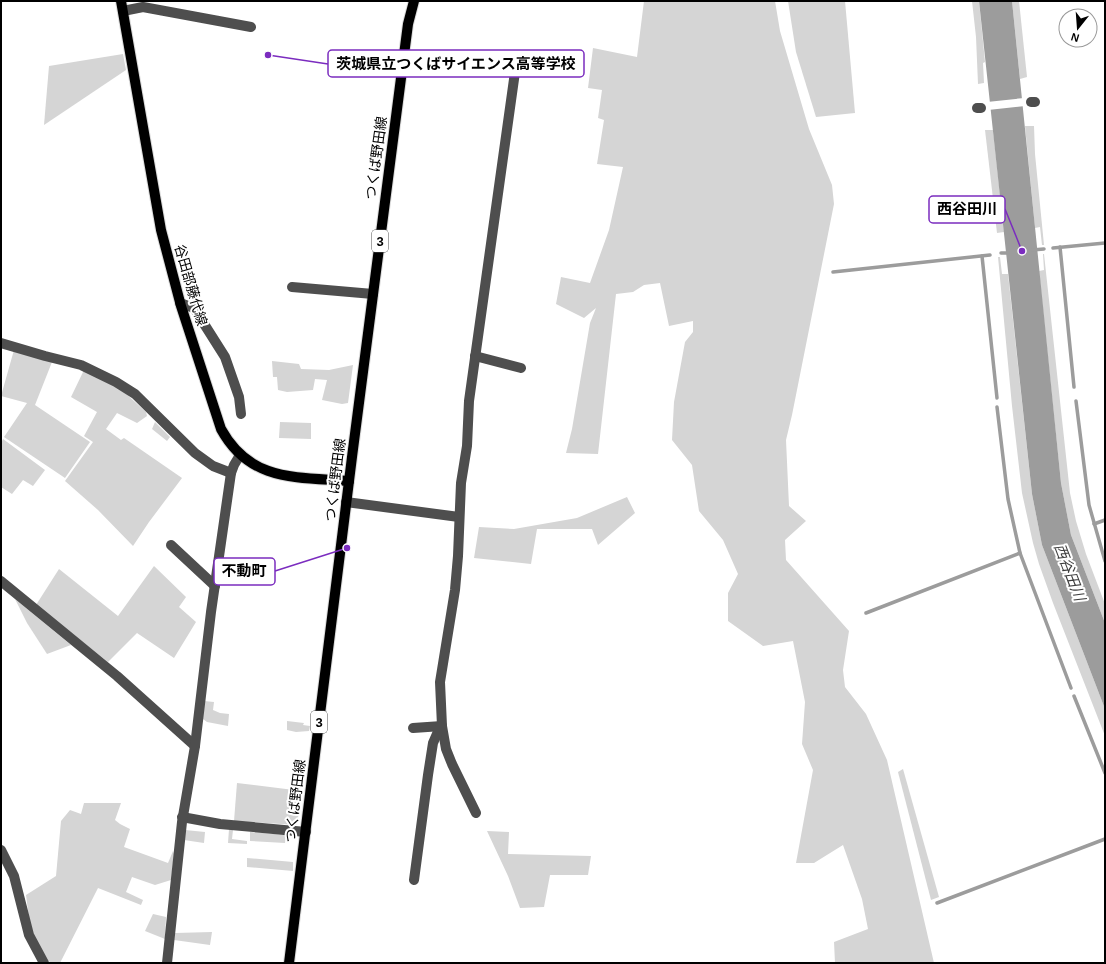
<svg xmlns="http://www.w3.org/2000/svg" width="1106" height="964" viewBox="0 0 1106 964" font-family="Helvetica,'Noto Sans JP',sans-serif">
<rect width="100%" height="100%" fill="#fff"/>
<g fill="#d5d5d5">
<path d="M644,1h131l5,30 29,98 23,56 2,19 -42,211 -6,25 3,66 17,15 -21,19 1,20 63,71 -6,39 2,17 21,27 21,46 47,203h-99l-1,-21 34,-13 -6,-30 -19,-54 -29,18h-18l17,-93 -11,-26 3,-42 -12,-61 -30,5 -35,-25v-28l10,-19 -15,-34 -24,-29 -7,-46 -20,-25 2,-38 11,-60 8,-10v-11l-24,5 -9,-43 -16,2 -11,7 -17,2 -18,160 -32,-1 6,-24 18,-106 6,-15 -12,10 -28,-14 5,-27 29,6 19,-53 14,-63 -26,-3 7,-44 -6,-2 4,-28 -14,-2 5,-40 44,9z"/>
<path d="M788,1h57l10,112 -39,4 -20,-65z"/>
<path d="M972,1h7l6,61 -2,1 1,20 -6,1 -2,-47z"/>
<path d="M1012,1h7l8,76 -7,2z"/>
<path d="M123,54l3,16 -82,55 5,-59z"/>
<path d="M1025,126h9l1,28 9,91h-2l-2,-18 -5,1z"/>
<path d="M985,130h8l11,102 -7,1z"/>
<path d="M1043,254h1l26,239 6,28 10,33 19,50v19l-34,-88 -10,-52 -22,-212 5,-1z"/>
<path d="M998,257h2l2,17h6l24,220 10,51 63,164v27l-52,-133 -14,-39 -6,-21 -11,-50 -10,-87z"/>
<path d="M14,350l38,12 -17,43 55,37 -25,36 -61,-41 23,-34 -26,-7z"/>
<path d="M272,361l27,3 2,5 28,1 24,-5 -5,38 -6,1 -20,-4 5,-20 -12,-1 -2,11 -26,2 -9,-2 -1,-13h-4z"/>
<path d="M84,370l38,20 24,22 1,4 -10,7 -20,-10 -11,16 15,11 3,-2 58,40 -33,44 -16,24 -35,-36 -33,-29 28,-39 -9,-6 13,-24 -26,-15z"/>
<path d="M155,422l15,15 -3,4 -15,-12z"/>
<path d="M280,422l31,1v16l-32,-1z"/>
<path d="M3,439l42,31 -12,16 -10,-6 -11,14 -11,-7v-44z"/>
<path d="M627,497l8,16 -37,32 -6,-16h-55l-6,35 -57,-6 5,-31 35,2 63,-11z"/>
<path d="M154,566l32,31 -7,10 17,15 -22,36 -37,-25 -29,29 -72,-57 23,-36 59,47z"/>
<path d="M15,599l56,46 -24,9 -20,-31z"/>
<path d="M204,701l10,1 -1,8 7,3 9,1 -1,12 -21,-4 -4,-3z"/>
<path d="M287,721l17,2 -1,2 7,1 -1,5 -13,1 -9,-2z"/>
<path d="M903,769l36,128 -8,3 -33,-128z"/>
<path d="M237,783l65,8 -5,34 -63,-4z"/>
<path d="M84,803h37l-6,17 5,4 10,5 -6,18 44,16 5,-12 1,3 -3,26 -16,5 -23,-8 -6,15 17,8 -2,5 -43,-17 -38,75h-8l-4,-2 -13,-21 -6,-22 -3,-23 30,-19 5,-55 9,-11 11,4z"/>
<path d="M229,829l4,1 -1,9 15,2v3l-19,-1z"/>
<path d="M185,830l20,2 -1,11 -20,-3z"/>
<path d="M487,831l22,1 -1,22 83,2 -3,19h-38l-6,32 -24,1 -12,-32z"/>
<path d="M250,832l36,3 -1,8 -35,-2z"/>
<path d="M247,858l46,4v9l-46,-4z"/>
<path d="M153,914l13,3 -1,22 -20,-8z"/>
<path d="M212,932l-2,13 -36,-5 1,-7z"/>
</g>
<path fill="#9c9c9c" d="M979,1h33l49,482 10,52 34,88v86l-63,-164 -10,-51z"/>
<path fill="#fff" d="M1024,98l1,8 -37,4 -1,-8z"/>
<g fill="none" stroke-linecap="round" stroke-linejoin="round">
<g stroke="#9c9c9c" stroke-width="3.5">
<path d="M1060,247l14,140"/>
<path d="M1053,248l52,-5"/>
<path d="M1032,250l12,-1"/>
<path d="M1001,253h9"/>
<path d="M982,256l15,142"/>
<path d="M833,272l157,-17"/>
<path d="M1076,401l13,104 16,56"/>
<path d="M997,407l11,92 12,54 51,135"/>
<path d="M1094,524l11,-4"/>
<path d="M866,613l154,-60"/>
<path d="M1074,696l31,77"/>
<path d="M937,903l168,-64"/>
</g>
<g stroke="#dbdbdb" stroke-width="12">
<g id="major">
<path d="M121,1l40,229 20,76 40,123c29,53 75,48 128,52"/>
<path d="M289,963l63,-506 56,-433 6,-23"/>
</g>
</g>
<g stroke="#4e4e4e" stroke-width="10">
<path d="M123,11l20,-4 108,20"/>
<path d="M1031,102h4"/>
<path d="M977,108h4"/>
<path d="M292,287l81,7"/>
<path d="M180,303l14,5 31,49 14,40 2,17"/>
<path d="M1,343l44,13 36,9 35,17 19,12 60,59 18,13 18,7"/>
<path d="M475,356l46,12"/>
<path d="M346,502l113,15"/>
<path d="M171,545l44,41"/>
<path d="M1,581l116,95 78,70"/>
<path d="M413,728l29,-2"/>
<path d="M476,813l-24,-49 -6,-15 -4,-23 -2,-44 15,-92 3,-34 3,-73 6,-37 2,-45 46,-329"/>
<path d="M182,817l38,7 86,8"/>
<path d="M1,850l13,26 15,59 15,28"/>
<path d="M414,880l14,-105 5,-32 7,-16"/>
<path d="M167,963l15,-141 13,-76 16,-134 20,-139 3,-8 6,-10"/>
</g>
<use href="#major" stroke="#000" stroke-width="10"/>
</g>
<g text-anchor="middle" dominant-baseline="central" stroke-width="4" stroke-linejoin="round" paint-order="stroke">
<g fill="#fff" stroke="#4c4c4c" stroke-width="1">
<rect x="372" y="230" width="16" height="22" rx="3"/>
<rect x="311" y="711" width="16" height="22" rx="3"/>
</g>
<g font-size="13" font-weight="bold" fill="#000">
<text x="380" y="241">3</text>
<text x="319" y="722">3</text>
</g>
<g font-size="14" fill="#000" stroke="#fff">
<text transform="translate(376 158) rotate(-82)">つくば野田線</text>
<text transform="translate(191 285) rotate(74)">谷田部藤代線</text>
<text transform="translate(335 480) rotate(-83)">つくば野田線</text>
<text transform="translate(295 801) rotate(-83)">つくば野田線</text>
</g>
<g font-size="15" font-style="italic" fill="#3d3d3d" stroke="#fff">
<text transform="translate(1070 572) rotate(69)">西谷田川</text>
</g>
</g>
<path fill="none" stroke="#7b2cbf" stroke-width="1.5" d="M268 55L328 64M1022 251L1005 209M347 548L275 571"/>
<g fill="#7b2cbf" stroke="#fff" stroke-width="1.5">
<circle cx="268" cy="55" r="4"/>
<circle cx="1022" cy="251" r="4"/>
<circle cx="347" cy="548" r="4"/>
</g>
<g fill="#fff" stroke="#7b2cbf" stroke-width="1.5">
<rect x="328" y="50" width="256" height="27" rx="4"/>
<rect x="929" y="196" width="76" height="27" rx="4"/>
<rect x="214" y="558" width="61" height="27" rx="4"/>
</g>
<g font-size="15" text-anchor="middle" font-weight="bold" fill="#000">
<text x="456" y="69">茨城県立つくばサイエンス高等学校</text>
<text x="967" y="214">西谷田川</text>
<text x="244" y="576">不動町</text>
</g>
<rect width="1106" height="964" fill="none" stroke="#000000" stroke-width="4"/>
<g transform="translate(1078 28) rotate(197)"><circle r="19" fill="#ffffff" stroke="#999999"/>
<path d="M0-3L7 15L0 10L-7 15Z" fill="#000000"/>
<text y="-6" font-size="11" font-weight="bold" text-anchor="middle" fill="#000000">N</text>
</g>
</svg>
